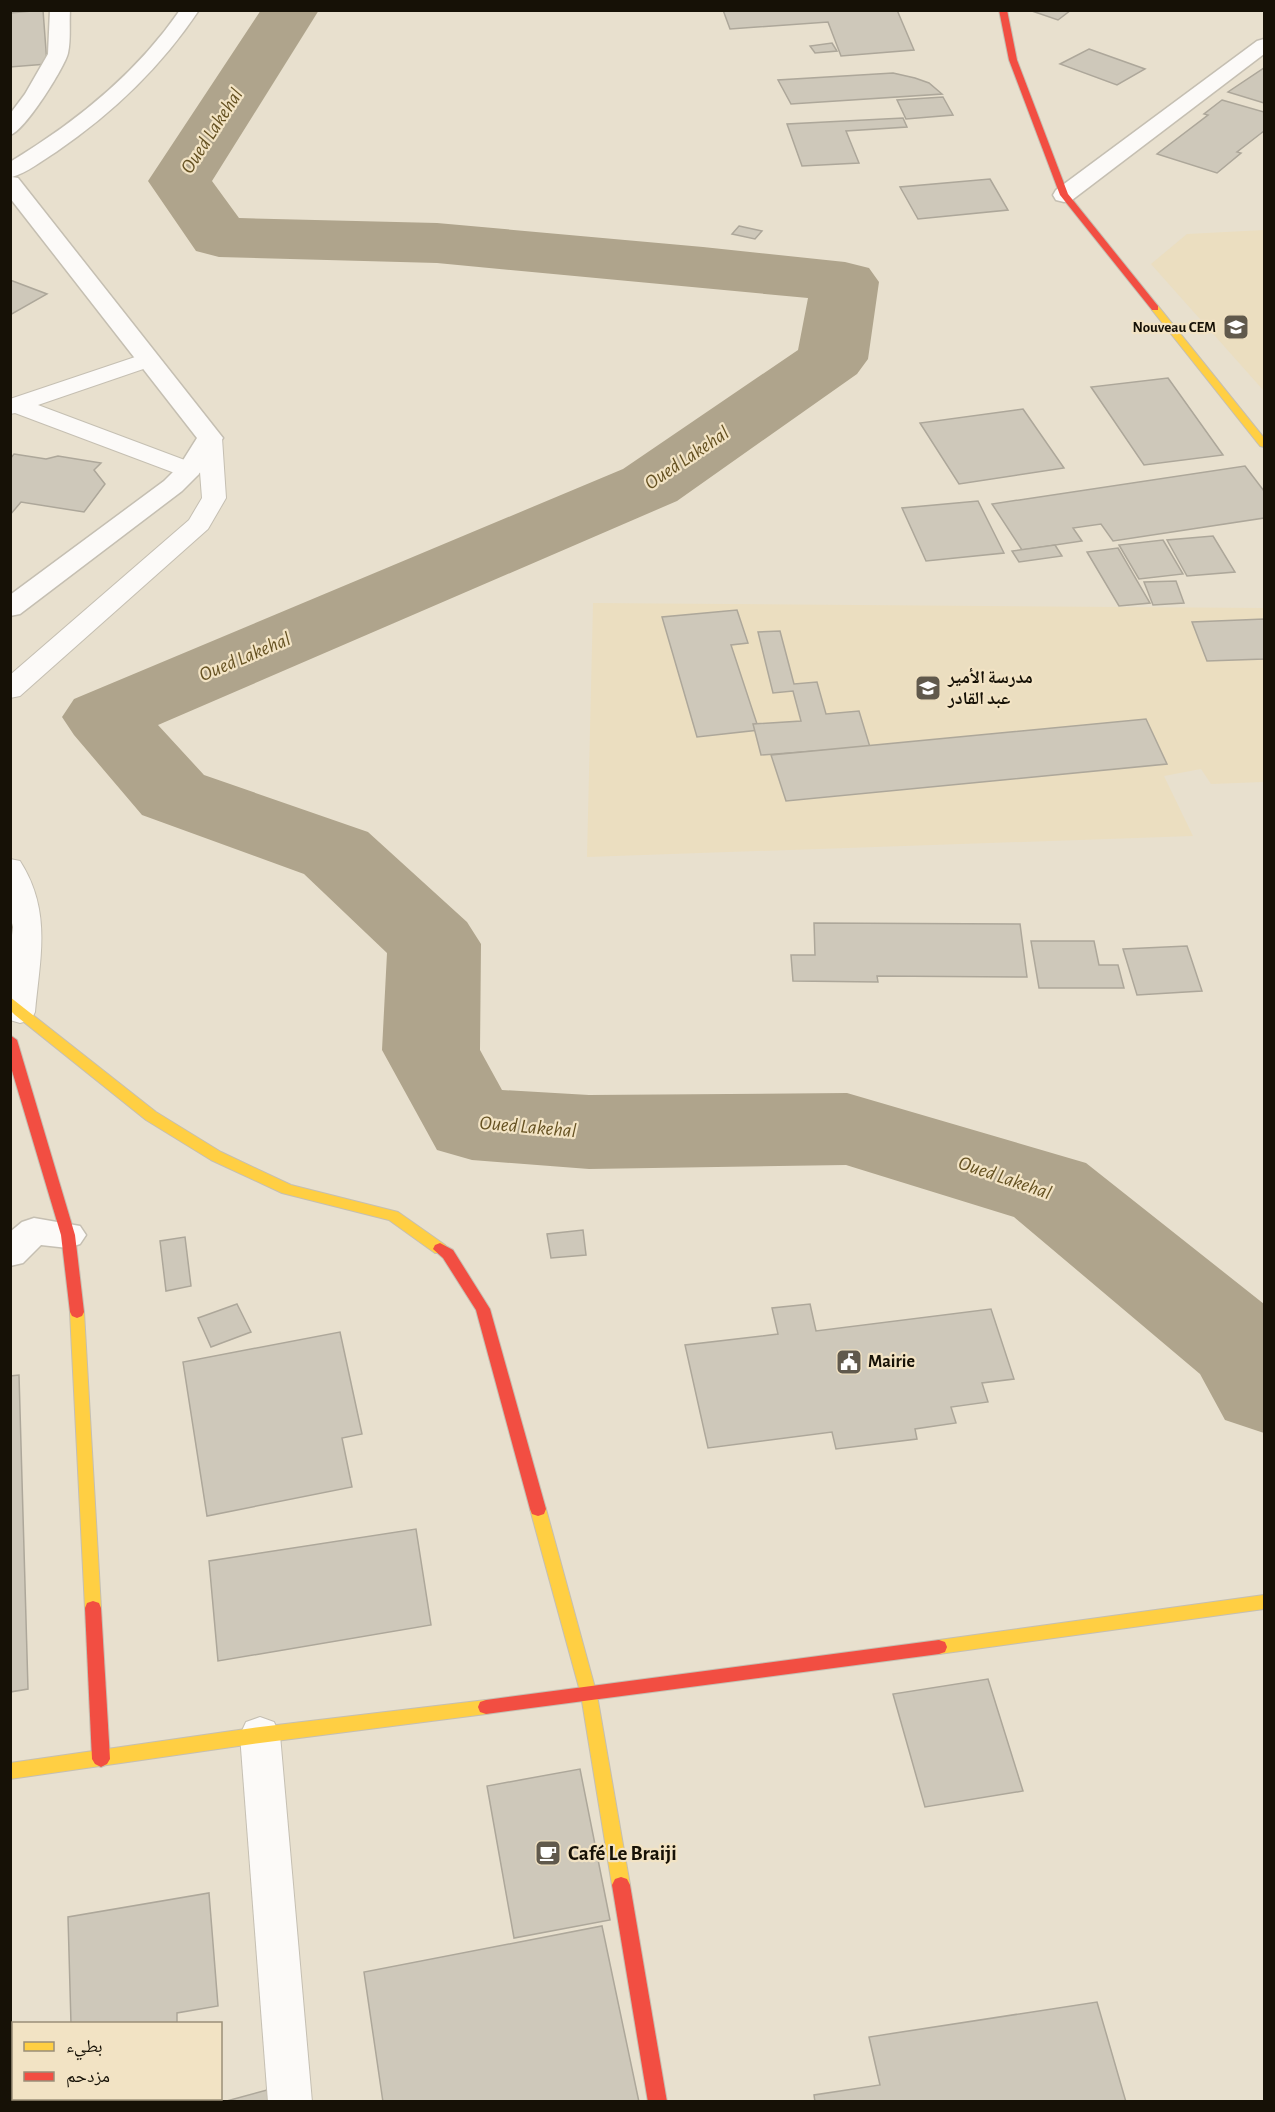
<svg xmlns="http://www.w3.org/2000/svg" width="1275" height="2112" viewBox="0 0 1275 2112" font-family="'Alegreya Sans','Noto Naskh Arabic',sans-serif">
<rect width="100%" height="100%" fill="#e8e0ce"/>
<g fill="#ebdec0">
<path d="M1264,230v161l-113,-127 36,-30z"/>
<path d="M593,603l671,5v174l-53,2 -10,-15 -37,7 29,60 -606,21z"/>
</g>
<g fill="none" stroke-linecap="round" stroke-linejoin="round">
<path fill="#afa48c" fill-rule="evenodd" d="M261,10h58l-107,171 27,37 198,5 266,24 142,15 24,6 10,14 -11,77 -11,15 -180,127 -519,224 46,50 164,57 99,90 14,22 -1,106 22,40 87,5 258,-2 239,70 178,141v129l-39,-13 -25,-46 -186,-157 -168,-52 -257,4 -117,-9 -35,-10 -55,-100 5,-97 -83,-79 -162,-59 -68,-80 -12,-18 12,-18 549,-230 175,-119 10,-52 -371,-35 -218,-6 -23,-6 -48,-70z"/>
</g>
<g fill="#cec8ba" stroke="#ada79a" stroke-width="1.5">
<path d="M43,10l4,54 -37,3v-54z"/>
<path d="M723,10h174l17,40 -73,6 -13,-34 -98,7z"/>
<path d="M1029,10h42l-13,10z"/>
<path d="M832,43l5,8 -22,2 -5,-7z"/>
<path d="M1089,49l56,20 -28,16 -57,-21z"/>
<path d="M1264,68v35l-36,-11z"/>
<path d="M893,73l22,5 14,5 13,11 -151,10 -13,-24z"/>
<path d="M943,97l10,18 -47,4 -9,-19z"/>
<path d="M1222,100l42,12v19l-27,21 4,1 -24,20 -60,-19 51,-39 -4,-1z"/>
<path d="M903,118l4,9 -61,4 13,32 -57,3 -15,-42z"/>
<path d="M990,179l18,31 -90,9 -18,-32z"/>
<path d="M739,226l23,5 -7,8 -23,-5z"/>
<path d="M10,280l37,14 -37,21z"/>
<path d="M1168,378l55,77 -79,10 -53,-78z"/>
<path d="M1023,409l41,59 -105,16 -39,-61z"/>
<path d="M14,454l32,5 12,-3 43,7 -7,7 11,14 -21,28 -63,-10 -11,13v-56z"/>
<path d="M1245,466l19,25v27l-151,23 -12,-17 -28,4 9,13 -60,9 -30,-46z"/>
<path d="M978,501l26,52 -78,8 -24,-53z"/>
<path d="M1213,536l22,36 -48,4 -20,-36z"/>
<path d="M1163,540l20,34 -44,5 -20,-34z"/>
<path d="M1055,545l7,11 -43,6 -7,-11z"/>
<path d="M1118,548l32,55 -31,3 -32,-54z"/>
<path d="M1176,581l8,22 -31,2 -9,-23z"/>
<path d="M737,610l11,33 -17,2 28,85 -62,7 -35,-120z"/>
<path d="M1264,619v40l-57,2 -15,-39z"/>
<path d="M780,631l14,53 23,-2 9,32 33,-3 11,36 -109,8 -8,-31 48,-3 -8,-30 -20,2 -15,-61z"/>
<path d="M1146,719l21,45 -381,37 -15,-46z"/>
<path d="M814,923l206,1 7,53 -150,-1 1,6 -85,-1 -2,-26h24z"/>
<path d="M1031,941h63l5,24h19l6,23h-85z"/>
<path d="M1187,946l15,45 -65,4 -14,-46z"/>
<path d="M583,1230l3,25 -35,3 -4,-24z"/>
<path d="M185,1237l6,49 -25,5 -6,-50z"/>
<path d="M237,1304l14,28 -40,15 -13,-29z"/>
<path d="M810,1304l6,27 175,-22 23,70 -32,4 6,19 -37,5 5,16 -41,6 2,10 -81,10 -4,-17 -124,16 -23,-103 93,-11 -6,-26z"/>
<path d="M340,1332l22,102 -20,4 10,49 -145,29 -24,-154z"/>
<path d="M19,1375l9,314 -18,3v-316z"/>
<path d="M416,1529l15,96 -213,36 -9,-100z"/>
<path d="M988,1679l35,112 -98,16 -32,-113z"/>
<path d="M580,1769l30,151 -96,18 -27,-152z"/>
<path d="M209,1893l9,113 -41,7v11h-106l-3,-107z"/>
<path d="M602,1926l37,176h-256l-19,-130z"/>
<path d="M1097,2002l29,100h-311l-1,-7 66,-10 -11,-48z"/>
<path d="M282,2086l3,16h-62z"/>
<rect x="73" y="2098" width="109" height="4"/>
</g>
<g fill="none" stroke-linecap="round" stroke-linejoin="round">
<g stroke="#c5bfb2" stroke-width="2">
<g id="lane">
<path d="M147,353l8,2 3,5 -3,5 -117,40 160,60 2,3 -2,-30 4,-5 8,-2 8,2 4,5 4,60 -18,31 -188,167 -10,2v-23l179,-155 13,-22 -2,-26 -2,3 -9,2 -9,-2 -165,-62 -5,1v-15z"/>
<path d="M10,859l10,2c32,50 20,96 15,151l-4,8 -11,3 -10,-3v-68l3,-25 -3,-12z"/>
<path d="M260,1717l14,5 6,13 32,367h-44l-28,-367 6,-13z"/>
</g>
</g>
<g stroke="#c5bfb2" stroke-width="3">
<g id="street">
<path d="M50,10h20c-1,14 1,29 -2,43 -3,14 -44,79 -58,82v-21l15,-20 23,-40z"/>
<path d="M180,10h19c-38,57 -86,103 -143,142 -13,8 -29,21 -44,25l6,1 205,260 -25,37 -16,16 -162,123 -10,2v-21l154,-114 16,-16 17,-27 -187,-240v-36c66,-40 126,-88 170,-152z"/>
<path d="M1264,39v15l-192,146 -8,2 -8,-2 -3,-5 3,-5 201,-149z"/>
<path d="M34,1218l46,8 6,9 -6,9 -12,4 -27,-3 -18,18 -13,3v-34l12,-10z"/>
</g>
</g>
<g stroke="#c5bfb2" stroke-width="2">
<g id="slow">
<path d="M1152,306h6l106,132v9l-4,-1 -108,-136z"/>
<path d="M10,997l146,115 65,40 70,33 107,27 47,33 2,4 -2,4h-10l-46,-33 -107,-27 -71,-33 -65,-40 -131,-105 -5,-5z"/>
<path d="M77,1306l5,2 2,4 17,296 -2,5 -6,2 -6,-2 -2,-5 -15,-296 2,-4z"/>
<path d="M538,1502l6,2 2,5 51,186 33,190 -3,6 -6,2 -6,-2 -3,-6 -31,-190 -51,-186 2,-5z"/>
<path d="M1264,1595v14l-325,45 -6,-2 -2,-5 2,-5 6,-2z"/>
<path d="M486,1700l6,2 2,5 -2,5 -6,2 -226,29 -250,36v-16l250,-36z"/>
</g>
</g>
<g stroke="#c5bfb2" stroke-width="2">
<g id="jam">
<path d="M999,10h8l10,50 51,134 90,112v4h-6l-92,-115 -51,-135z"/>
<path d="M10,1035l7,5 58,195 9,77 -2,4 -5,2 -5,-2 -2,-4 -9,-77 -51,-171z"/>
<path d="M440,1243l13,7 37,59 56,200 -2,5 -6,2 -6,-2 -2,-5 -54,-199 -33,-52 -10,-9 2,-4z"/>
<path d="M93,1601l6,2 2,5 9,151 -3,5 -6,3 -6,-3 -3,-5 -7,-151 2,-5z"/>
<path d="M939,1640l6,2 2,5 -2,5 -6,2 -453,60 -6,-2 -2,-5 2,-5 6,-2z"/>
<path d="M621,1877l6,2 3,6 37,217h-19l-36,-217 3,-6z"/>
</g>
</g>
<use href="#lane" fill="#fcfaf8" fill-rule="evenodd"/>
<use href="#street" fill="#fcfaf8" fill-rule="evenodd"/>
<use href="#slow" fill="#ffcf43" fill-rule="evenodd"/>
<use href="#jam" fill="#f24e42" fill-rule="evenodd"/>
</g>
<defs>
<g id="school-square" transform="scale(1.35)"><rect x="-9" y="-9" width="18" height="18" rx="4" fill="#60594c" stroke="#f2e3c4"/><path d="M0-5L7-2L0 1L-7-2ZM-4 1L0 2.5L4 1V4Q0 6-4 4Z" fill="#fff"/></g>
<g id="civic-square" transform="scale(1.35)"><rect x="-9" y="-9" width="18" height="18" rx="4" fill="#60594c" stroke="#f2e3c4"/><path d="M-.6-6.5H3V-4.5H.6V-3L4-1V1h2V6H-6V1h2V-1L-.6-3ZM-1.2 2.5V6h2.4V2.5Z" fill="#fff"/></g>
<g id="cafe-square" transform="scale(1.35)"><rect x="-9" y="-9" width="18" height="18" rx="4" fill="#60594c" stroke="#f2e3c4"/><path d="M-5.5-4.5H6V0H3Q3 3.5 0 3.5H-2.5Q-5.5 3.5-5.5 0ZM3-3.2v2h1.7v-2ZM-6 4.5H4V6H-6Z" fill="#fff"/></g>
</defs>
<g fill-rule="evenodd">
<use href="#school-square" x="1236" y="327"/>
<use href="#school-square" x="928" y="688"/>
<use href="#civic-square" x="849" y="1362"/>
<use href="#cafe-square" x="548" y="1853"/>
</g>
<g text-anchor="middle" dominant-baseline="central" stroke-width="4.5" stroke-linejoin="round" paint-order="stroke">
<g font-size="15" font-weight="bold" fill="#161106" stroke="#f2e3c4" text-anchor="end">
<text x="1216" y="327">Nouveau CEM</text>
</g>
<g font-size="18" font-weight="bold" fill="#161106" stroke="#f2e3c4" text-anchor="start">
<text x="948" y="678">مدرسة الأمير<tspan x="948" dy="21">عبد القادر</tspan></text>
<text x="868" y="1362">Mairie</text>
</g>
<g font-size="20" font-style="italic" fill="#655121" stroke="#f2e3c4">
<text transform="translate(212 131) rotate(-57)">Oued Lakehal</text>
<text transform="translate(687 458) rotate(-34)">Oued Lakehal</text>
<text transform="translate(245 657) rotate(-23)">Oued Lakehal</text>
<text transform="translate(528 1127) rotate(5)">Oued Lakehal</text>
<text transform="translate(1005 1178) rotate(19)">Oued Lakehal</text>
</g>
<g font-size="21" font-weight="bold" fill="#161106" stroke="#f2e3c4" text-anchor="start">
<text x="568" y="1853">Café Le Braiji</text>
</g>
</g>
<rect width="1275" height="2112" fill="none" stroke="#161106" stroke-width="24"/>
<rect x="12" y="2022" width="210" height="78" fill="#f2e3c4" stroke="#9a8f78" stroke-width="1.5"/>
<rect x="24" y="2042" width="30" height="9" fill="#ffcf43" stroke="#9a8f78" stroke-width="1.5"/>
<text x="66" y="2052" font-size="18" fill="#161106">بطيء</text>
<rect x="24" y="2072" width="30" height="9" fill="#f24e42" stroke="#9a8f78" stroke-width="1.5"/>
<text x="66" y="2082" font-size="18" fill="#161106">مزدحم</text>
</svg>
